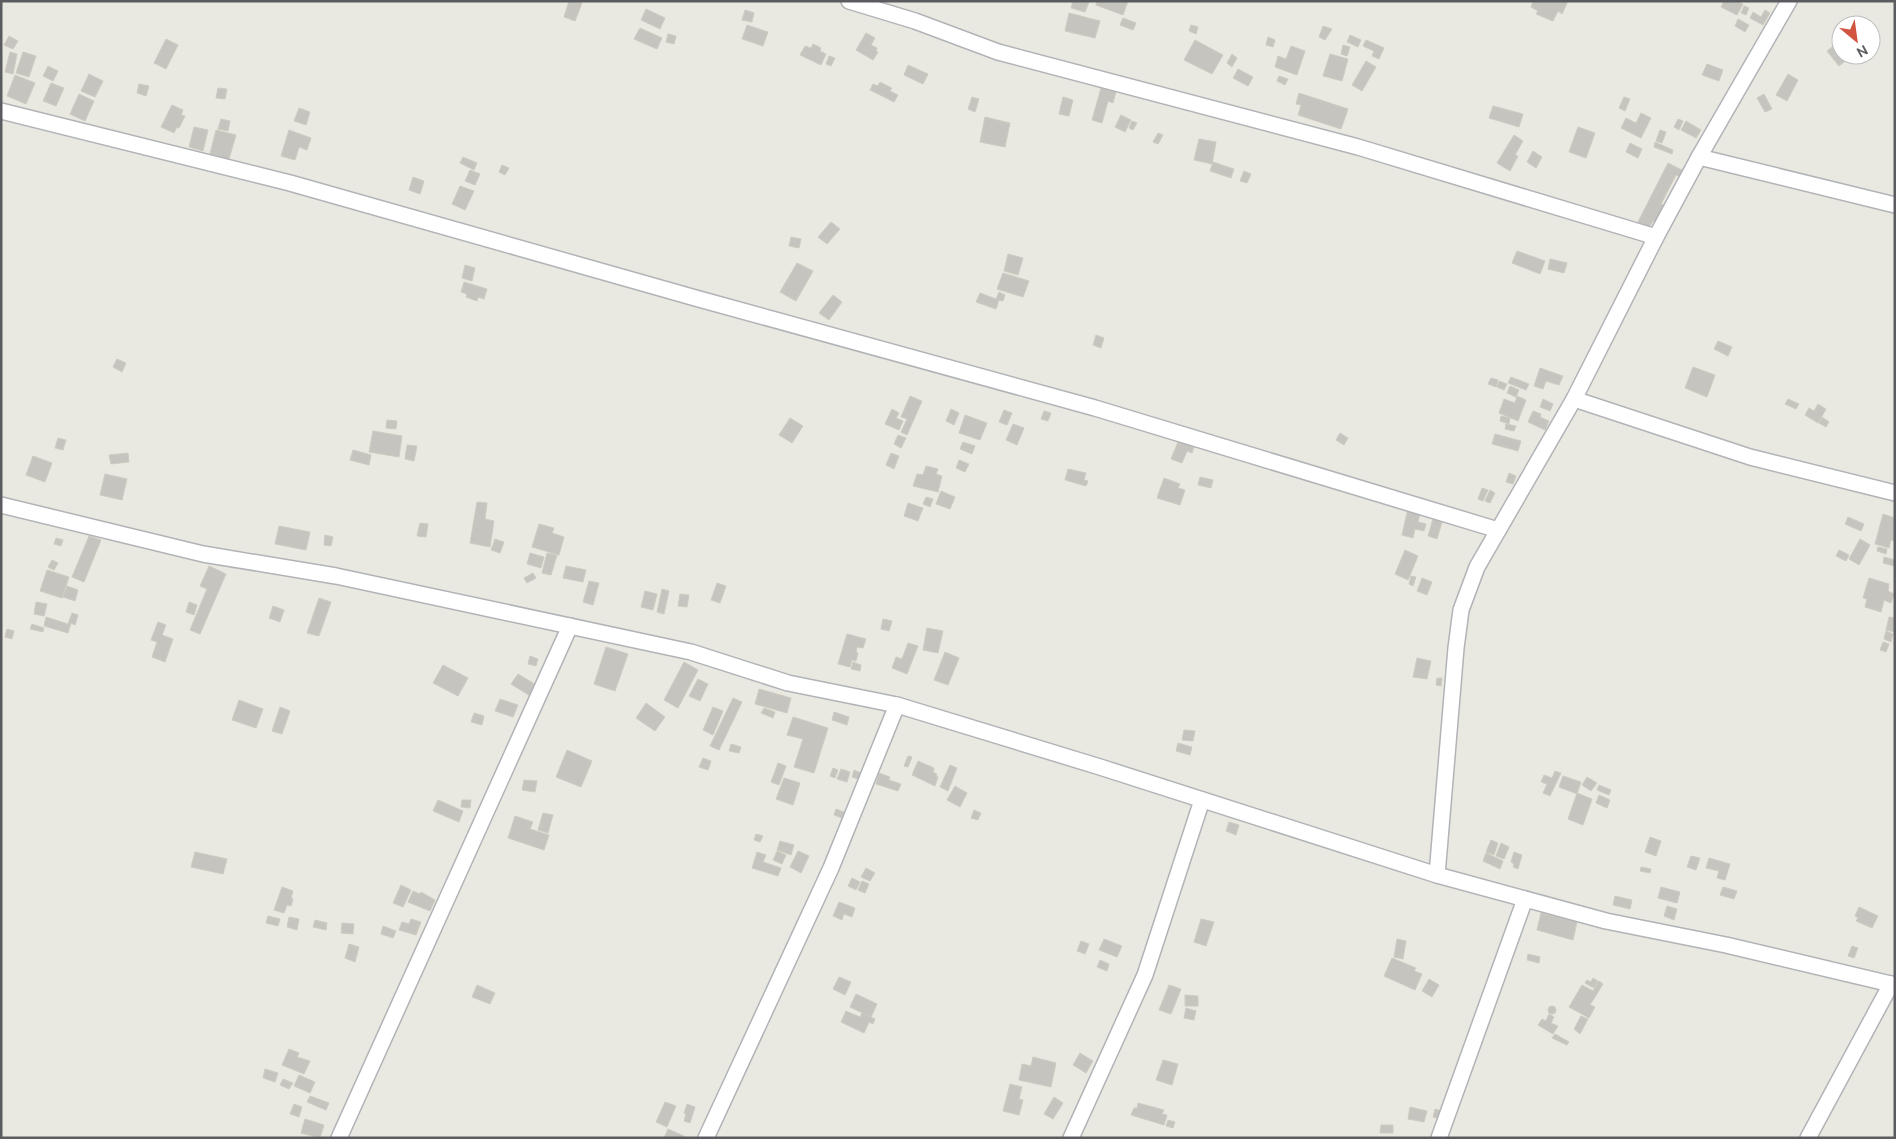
<svg xmlns="http://www.w3.org/2000/svg" width="1896" height="1139" viewBox="0 0 1896 1139" font-family="Ubuntu,sans-serif">
<rect width="100%" height="100%" fill="#eae9e1"/>
<g fill="#c6c4be" stroke="#cecbc0">
<path d="M569,1l13,2 -7,18 -11,-4z"/>
<path d="M1073,1l16,1 -4,10 -14,-4z"/>
<path d="M1097,1h31l-5,14 -27,-10z"/>
<path d="M1533,1h35l-6,13 -4,-3 -5,10 -17,-7 2,-3 -7,-4z"/>
<path d="M1724,1h13l6,3 -6,11 -16,-8z"/>
<path d="M1744,6l5,2 -3,7 -5,-2z"/>
<path d="M646,9l19,9 -5,11 -19,-9z"/>
<path d="M745,10l9,3 -2,9 -10,-2z"/>
<path d="M1765,10l5,3 -7,12 -13,-7 3,-6 8,5z"/>
<path d="M1069,13l31,8 -5,17 -30,-7z"/>
<path d="M1123,18l13,5 -3,7 -13,-5z"/>
<path d="M1738,19l11,6 -4,7 -10,-6z"/>
<path d="M747,25l21,7 -5,14 -21,-7z"/>
<path d="M1191,25l7,2 -2,7 -7,-3z"/>
<path d="M1323,26l9,3 -7,11 -6,-3z"/>
<path d="M640,28l22,10 -5,11 -23,-10z"/>
<path d="M866,33l9,5 -4,7 6,3 -1,3 2,1 -5,8 -17,-10z"/>
<path d="M668,34l8,2 -2,8 -8,-2z"/>
<path d="M1350,35l11,5 -3,7 -11,-5z"/>
<path d="M9,36l9,5 -5,8 -9,-4z"/>
<path d="M1268,37l7,3 -2,7 -7,-2z"/>
<path d="M166,39l12,6 -12,24 -12,-6z"/>
<path d="M1195,40l28,15 -11,19 -28,-14z"/>
<path d="M1366,40l18,8 -5,11 -7,-3 2,-5 -11,-5z"/>
<path d="M1841,40v15h12l-14,11 -12,-15z"/>
<path d="M813,44l8,4 -1,3 6,3 -5,11 -21,-10 5,-9 6,2z"/>
<path d="M1343,45l7,2 -3,9 -6,-2z"/>
<path d="M1291,46l14,5 -8,24 -22,-8 3,-11 8,3z"/>
<path d="M10,52l7,2 -4,20 -8,-2z"/>
<path d="M23,52l13,4 -7,21 -13,-4z"/>
<path d="M1232,54l5,4 -5,9 -5,-4z"/>
<path d="M1330,54l18,5 -6,22 -19,-5z"/>
<path d="M829,56l6,2 -4,8 -5,-2z"/>
<path d="M1366,61l10,6 -14,24 -10,-6z"/>
<path d="M1707,64l16,6 -4,11 -17,-6z"/>
<path d="M908,65l20,9 -5,10 -19,-9z"/>
<path d="M48,66l10,5 -5,10 -10,-5z"/>
<path d="M1238,69l15,8 -5,9 -15,-8z"/>
<path d="M89,74l14,7 -8,16 -14,-6z"/>
<path d="M1788,74l10,6 -11,21 -11,-6z"/>
<path d="M15,75l20,8 -9,21 -19,-8z"/>
<path d="M1279,76l9,3 -3,6 -8,-4z"/>
<path d="M880,82l12,6 -2,3 8,4 -4,7 -24,-12 3,-6 5,2z"/>
<path d="M51,83l13,5 -8,18 -13,-5z"/>
<path d="M139,84l10,2 -3,10 -9,-3z"/>
<path d="M218,88l9,1 -2,10 -9,-1z"/>
<path d="M1101,88l15,4 -3,11 -5,-2 -6,22 -10,-3z"/>
<path d="M1299,93l49,16 -7,20 -43,-14 3,-10 -5,-1z"/>
<path d="M79,94l15,7 -9,20 -15,-7z"/>
<path d="M1764,94l8,15 -7,3 -8,-14z"/>
<path d="M972,97l7,2 -4,13 -7,-3z"/>
<path d="M1063,97l10,3 -4,16 -10,-2z"/>
<path d="M1624,97l6,2 -5,12 -6,-3z"/>
<path d="M172,105l11,5 -2,5 4,1 -6,12 -2,-1 -3,6 -13,-6z"/>
<path d="M1493,106l30,8 -4,13 -30,-9z"/>
<path d="M299,108l11,4 -4,13 -12,-4z"/>
<path d="M1641,113l10,5 -10,20 -20,-10 5,-10 10,5z"/>
<path d="M1121,115l10,5 -6,12 -10,-5z"/>
<path d="M985,117l25,6 -5,24 -25,-5z"/>
<path d="M221,119l9,2 -2,10 -10,-2z"/>
<path d="M1678,119l5,2 -4,9 -5,-3z"/>
<path d="M1132,121l5,2 -4,7 -4,-2z"/>
<path d="M1686,121l15,9 -5,8 -15,-8z"/>
<path d="M194,127l14,3 -5,21 -14,-4z"/>
<path d="M1578,127l17,6 -9,25 -17,-6z"/>
<path d="M216,130l20,5 -7,24 -19,-5z"/>
<path d="M289,130l22,8 -4,12 -8,-3 -4,13 -14,-4z"/>
<path d="M1660,130l6,2 -4,11 -6,-2z"/>
<path d="M1158,133l5,2 -5,9 -5,-2z"/>
<path d="M1514,135l9,6 -8,14 3,1 -8,15 -13,-8z"/>
<path d="M1199,139l17,3 -4,22 -18,-4z"/>
<path d="M1655,142l18,8 -1,4 -18,-7z"/>
<path d="M1630,143l12,6 -4,9 -12,-6z"/>
<path d="M1533,151l9,6 -6,11 -9,-6z"/>
<path d="M463,157l14,6 -3,7 -14,-7z"/>
<path d="M1213,162l21,7 -3,9 -21,-7z"/>
<path d="M1668,163l16,8 -3,6 -5,-2 -15,29 7,3 -9,17 -6,-3 -4,7 -11,-6z"/>
<path d="M502,165l7,3 -4,7 -6,-3z"/>
<path d="M470,170l10,4 -5,11 -10,-4z"/>
<path d="M1244,171l7,3 -4,9 -7,-2z"/>
<path d="M413,177l11,4 -4,13 -11,-4z"/>
<path d="M460,186l14,5 -9,19 -13,-6z"/>
<path d="M831,222l9,7 -13,15 -9,-7z"/>
<path d="M791,237l10,2 -2,9 -10,-2z"/>
<path d="M1517,251l28,10 -5,13 -28,-11z"/>
<path d="M1008,254l15,4 -5,17 -14,-4z"/>
<path d="M1550,259l17,4 -3,10 -16,-4z"/>
<path d="M797,263l16,8 -17,30 -16,-9z"/>
<path d="M465,265l10,3 -3,13 -10,-3z"/>
<path d="M1003,273l26,8 -6,16 -26,-8z"/>
<path d="M464,282l23,7 -3,10 -6,-2 -1,4 -11,-4 1,-3 -6,-2z"/>
<path d="M999,292l6,3 -2,6 -4,-1 -3,9 -20,-7 4,-9 16,6z"/>
<path d="M833,295l9,7 -13,18 -10,-7z"/>
<path d="M1096,335l8,3 -3,10 -8,-3z"/>
<path d="M1718,341l14,6 -4,9 -14,-7z"/>
<path d="M117,359l9,4 -4,9 -9,-5z"/>
<path d="M1693,367l22,8 -8,22 -22,-9z"/>
<path d="M1540,368l23,8 -4,9 -13,-4 -3,8 -9,-3z"/>
<path d="M1511,377l18,7 -3,6 -18,-7z"/>
<path d="M1491,378l7,2 -2,7 -8,-3z"/>
<path d="M1499,381l8,3 -3,6 -7,-3z"/>
<path d="M1510,386l9,4 -3,7 -9,-4z"/>
<path d="M910,396l12,5 -15,34 -6,-3 6,-13 -6,-2z"/>
<path d="M1517,396l9,4 -8,21 -19,-8 5,-14 11,4z"/>
<path d="M1543,399l10,5 -3,7 -10,-4z"/>
<path d="M1788,399l11,5 -3,5 -11,-5z"/>
<path d="M1818,404l8,5 -8,14 -13,-8 4,-7 5,3z"/>
<path d="M892,409l7,4 -3,5 7,3 -4,9 -14,-6z"/>
<path d="M951,409l8,4 -5,12 -8,-4z"/>
<path d="M1004,410l8,3 -5,12 -8,-3z"/>
<path d="M1044,411l7,2 -3,8 -7,-2z"/>
<path d="M1533,411l8,3 -1,3 9,4 -4,9 -17,-8z"/>
<path d="M965,415l22,8 -7,17 -21,-7z"/>
<path d="M1501,416l9,2 -1,6 -9,-3z"/>
<path d="M1822,417l7,5 -3,5 -7,-4z"/>
<path d="M790,418l13,8 -11,17 -13,-8z"/>
<path d="M387,420l10,1 -1,8 -10,-1z"/>
<path d="M1013,424l11,4 -7,17 -11,-5z"/>
<path d="M1506,424l10,2 -2,5 -9,-2z"/>
<path d="M373,431l29,5 -3,21 -30,-5z"/>
<path d="M1340,433l8,5 -4,7 -8,-5z"/>
<path d="M1495,434l26,7 -3,10 -26,-7z"/>
<path d="M898,435l8,3 -5,10 -7,-4z"/>
<path d="M1180,437l15,7 -3,9 -5,-2 -5,12 -11,-4z"/>
<path d="M58,438l8,2 -3,10 -8,-2z"/>
<path d="M963,442l12,4 -3,8 -12,-5z"/>
<path d="M407,445l10,1 -3,15 -9,-2z"/>
<path d="M353,450l18,5 -2,10 -19,-5z"/>
<path d="M128,453l1,9 -18,2 -2,-9z"/>
<path d="M891,453l8,3 -5,13 -8,-4z"/>
<path d="M33,456l19,7 -7,19 -19,-7z"/>
<path d="M959,460l10,4 -4,8 -9,-4z"/>
<path d="M926,466l12,3 -2,5 6,2 -4,16 -25,-6 4,-12 6,1z"/>
<path d="M1068,469l18,4 -2,7 4,1 -2,5 -21,-6z"/>
<path d="M1509,473l7,3 -3,8 -7,-2z"/>
<path d="M105,474l22,5 -5,21 -22,-5z"/>
<path d="M1200,477l13,3 -2,8 -13,-3z"/>
<path d="M1164,478l16,6 -2,4 7,2 -5,15 -23,-7z"/>
<path d="M1482,488l6,2 -5,11 -5,-2z"/>
<path d="M1490,490l5,3 -5,10 -5,-2z"/>
<path d="M941,491l14,6 -5,12 -14,-5z"/>
<path d="M926,497l7,2 -3,8 -7,-3z"/>
<path d="M477,502l10,1 -2,16 9,2 -4,26 -20,-4z"/>
<path d="M908,503l15,5 -5,13 -14,-5z"/>
<path d="M1408,508l10,2 -1,4h3l-2,8 8,2 -2,7 -9,-2 -2,9 -11,-3z"/>
<path d="M1883,514l12,4v23l-4,-1 -2,8 -14,-4z"/>
<path d="M1848,517l16,7 -3,7 -16,-7z"/>
<path d="M1433,519l9,3 -5,17 -9,-3z"/>
<path d="M420,523l8,1 -2,13 -9,-1z"/>
<path d="M539,524l15,4 -2,5 12,4 -5,18 -27,-8z"/>
<path d="M279,526l31,6 -4,18 -31,-6z"/>
<path d="M325,535l8,2 -2,9 -7,-1z"/>
<path d="M89,536l12,4 -17,42 -12,-5z"/>
<path d="M56,538l7,2 -2,6 -7,-2z"/>
<path d="M495,539l9,3 -4,11 -9,-3z"/>
<path d="M1860,539l10,6 -11,20 -10,-6z"/>
<path d="M1878,547l9,2 -1,5 -9,-3z"/>
<path d="M1405,550l13,6 -10,24 -13,-6z"/>
<path d="M1839,550l10,5 -3,6 -10,-5z"/>
<path d="M530,553l14,4 -3,11 -14,-4z"/>
<path d="M547,553l10,2 -6,20 -9,-2z"/>
<path d="M1884,557l11,3 -1,6 -11,-3z"/>
<path d="M52,560l6,3 -4,7 -6,-3z"/>
<path d="M209,566l17,8 -26,60 -10,-4 17,-41 -7,-3z"/>
<path d="M566,566l20,4 -3,12 -20,-4z"/>
<path d="M47,570l22,7 -7,21 -22,-7z"/>
<path d="M533,573l3,5 -9,5 -3,-5z"/>
<path d="M1411,576l5,1 -3,9 -4,-2z"/>
<path d="M1422,578l10,4 -5,13 -10,-4z"/>
<path d="M1869,578l20,6 -1,7 6,3 -3,9 -7,-3 -3,12 -16,-5 2,-8 -4,-1z"/>
<path d="M589,581l10,2 -6,22 -10,-3z"/>
<path d="M717,583l9,3 -6,17 -9,-3z"/>
<path d="M67,586l11,4 -3,11 -12,-4z"/>
<path d="M662,589l7,2 -5,23 -7,-2z"/>
<path d="M645,591l12,3 -4,16 -12,-3z"/>
<path d="M680,594l9,1 -2,12 -9,-1z"/>
<path d="M319,598l12,4 -12,34 -12,-3z"/>
<path d="M36,602l11,2 -3,12 -10,-2z"/>
<path d="M189,602l8,3 -3,10 -8,-3z"/>
<path d="M273,606l11,4 -4,12 -11,-4z"/>
<path d="M72,613l6,2 -3,10 -4,-2 -3,10 -24,-7 2,-9 22,7z"/>
<path d="M1889,617l6,1v14l-9,-2z"/>
<path d="M883,619l9,2 -3,10 -8,-2z"/>
<path d="M158,622l8,3 -4,10 11,4 -8,23 -13,-5 5,-15 -6,-2z"/>
<path d="M32,624l12,4 -1,4 -13,-3z"/>
<path d="M927,628l16,3 -5,22 -15,-3z"/>
<path d="M7,629l7,2 -2,8 -7,-2z"/>
<path d="M1886,631l7,3 -2,8 -7,-3z"/>
<path d="M847,634l19,5 -3,9 -6,-1 -1,5 2,1 -2,8 -4,-1 -2,7 -12,-3z"/>
<path d="M1883,642l6,2 -3,8 -6,-2z"/>
<path d="M908,643l10,3 -11,28 -15,-6 4,-11 6,2z"/>
<path d="M606,647l22,7 -13,37 -21,-7z"/>
<path d="M945,652l14,6 -11,27 -14,-5z"/>
<path d="M530,656l8,3 -2,7 -8,-2z"/>
<path d="M1417,658l14,3 -4,18 -14,-2z"/>
<path d="M684,662l14,8 -20,38 -14,-8z"/>
<path d="M853,662l8,3 -1,6 -9,-2z"/>
<path d="M443,665l25,13 -10,18 -25,-13z"/>
<path d="M518,674l20,12 -6,11 -21,-13z"/>
<path d="M1437,678h5l-1,8 -5,-1z"/>
<path d="M698,679l10,5 -8,17 -11,-5z"/>
<path d="M759,689l32,9 -4,15 -32,-9z"/>
<path d="M733,698l9,4 -23,48 -9,-4z"/>
<path d="M500,699l18,6 -5,12 -18,-6z"/>
<path d="M239,700l24,9 -7,19 -24,-8z"/>
<path d="M646,703l19,14 -10,14 -19,-13z"/>
<path d="M280,707l10,4 -8,23 -10,-3z"/>
<path d="M713,707l10,4 -10,24 -10,-5z"/>
<path d="M764,708l11,4 -2,6 -12,-5z"/>
<path d="M834,712l15,5 -2,8 -15,-5z"/>
<path d="M474,713l10,3 -2,9 -11,-3z"/>
<path d="M793,717l35,11 -14,45 -20,-6 9,-28 -16,-4z"/>
<path d="M1184,730l11,1 -2,10 -11,-1z"/>
<path d="M1178,743l14,4 -2,8 -14,-4z"/>
<path d="M731,744l10,3 -2,6 -10,-2z"/>
<path d="M567,750l25,11 -11,26 -25,-10z"/>
<path d="M908,756l4,1 -4,10 -4,-1z"/>
<path d="M703,758l8,3 -3,9 -9,-3z"/>
<path d="M918,761l16,7 -1,4 4,2 -1,2 2,1 -3,9 -23,-11z"/>
<path d="M778,763l8,3 -7,19 -8,-3z"/>
<path d="M950,765l7,3 -9,23 -8,-4z"/>
<path d="M833,768l5,2 -3,8 -5,-2z"/>
<path d="M841,769l9,3 -3,10 -10,-3z"/>
<path d="M854,770l7,3 -3,6 -6,-2z"/>
<path d="M1555,771l6,2 -11,23 -7,-3 4,-9 -6,-2 3,-7 8,3z"/>
<path d="M879,773l11,4 -1,3 12,4 -3,7 -22,-7z"/>
<path d="M1563,776l18,6 -4,12 -18,-7z"/>
<path d="M1587,777l10,6 -6,8 -9,-6z"/>
<path d="M784,778l16,5 -7,22 -17,-6z"/>
<path d="M524,780l13,1 -2,11 -13,-2z"/>
<path d="M1599,785l12,5 -2,5 -12,-5z"/>
<path d="M955,786l12,7 -7,14 -13,-7z"/>
<path d="M1577,793l15,6 -9,26 -15,-6z"/>
<path d="M1599,795l11,5 -3,8 -11,-5z"/>
<path d="M438,800l25,11 -4,11 -26,-11z"/>
<path d="M462,800h9l-1,8 -9,-1z"/>
<path d="M836,809l8,3 -2,6 -8,-3z"/>
<path d="M974,810l7,3 -3,7 -7,-2z"/>
<path d="M543,813l10,2 -5,18 -10,-3z"/>
<path d="M515,816l18,6 -3,7 19,6 -5,15 -36,-12z"/>
<path d="M1229,822l10,3 -3,10 -10,-4z"/>
<path d="M756,834l7,2 -3,6 -6,-2z"/>
<path d="M1650,837l11,4 -5,15 -11,-4z"/>
<path d="M1491,840l7,3 -4,12 -8,-3z"/>
<path d="M780,841l14,4 -3,10 -14,-5z"/>
<path d="M1501,843l8,4 -5,12 -8,-3z"/>
<path d="M777,851l9,4 -4,9 -9,-4z"/>
<path d="M798,851l11,5 -8,17 -11,-6z"/>
<path d="M195,852l32,7 -4,15 -32,-7z"/>
<path d="M757,852l9,3 -3,7 18,6 -3,8 -26,-8z"/>
<path d="M1514,852l8,3 -4,14 -5,-2 1,-3 -3,-2z"/>
<path d="M1486,853l17,8 -3,8 -17,-8z"/>
<path d="M1691,856l9,2 -4,12 -9,-3z"/>
<path d="M1709,858l21,6 -5,16 -8,-2 2,-7 -13,-3z"/>
<path d="M1641,867l10,2 -1,4 -10,-2z"/>
<path d="M866,868l9,5 -5,8 -9,-4z"/>
<path d="M852,878l8,4 -4,8 -8,-4z"/>
<path d="M862,881l7,3 -4,9 -7,-3z"/>
<path d="M401,885l10,5 -8,17 -10,-4z"/>
<path d="M282,887l11,4 -2,7 2,1 -2,7 -4,-1 -3,8 -10,-3z"/>
<path d="M1661,887l19,5 -3,11 -19,-5z"/>
<path d="M1723,887l14,4 -3,8 -14,-4z"/>
<path d="M413,891l7,3 1,-2 14,8 -5,11 -22,-9z"/>
<path d="M1615,896l17,4 -2,9 -17,-4z"/>
<path d="M839,902l16,6 -3,9 -8,-3 -2,6 -9,-4z"/>
<path d="M1667,906l10,3 -3,11 -10,-4z"/>
<path d="M1859,907l19,9 -6,12 -16,-7 2,-3 -3,-2z"/>
<path d="M1541,913l36,9 -4,18 -36,-10z"/>
<path d="M268,916l12,3 -2,7 -12,-3z"/>
<path d="M289,917l10,2 -2,11 -10,-3z"/>
<path d="M411,919l10,3 -5,13 -17,-5 3,-8 7,2z"/>
<path d="M1201,919l13,3 -8,24 -12,-4z"/>
<path d="M315,920l12,3 -1,7 -13,-3z"/>
<path d="M342,923l12,1 -1,10 -12,-1z"/>
<path d="M383,926l13,5 -3,7 -12,-4z"/>
<path d="M1104,939l18,7 -5,11 -18,-7z"/>
<path d="M1397,939l9,2 -3,18 -9,-2z"/>
<path d="M1081,941l8,3 -4,10 -8,-3z"/>
<path d="M349,944l10,3 -4,15 -10,-4z"/>
<path d="M1852,946l6,2 -4,10 -6,-2z"/>
<path d="M1528,954l12,3 -1,6 -12,-3z"/>
<path d="M1392,958l24,10 -2,3 8,3 -7,16 -31,-14z"/>
<path d="M1100,960l9,4 -2,7 -10,-4z"/>
<path d="M839,977l12,5 -6,13 -12,-6z"/>
<path d="M1593,978l5,3 -4,7 -9,-5 2,-3 4,2z"/>
<path d="M1429,979l10,6 -7,12 -10,-6z"/>
<path d="M1599,981l4,3 -13,21 5,2 -6,11 -20,-11 13,-22 11,6z"/>
<path d="M477,985l18,8 -5,11 -18,-7z"/>
<path d="M1169,985l12,4 -10,25 -12,-4z"/>
<path d="M856,994l21,10 -6,13 -21,-10z"/>
<path d="M1185,995l13,1v10h-13z"/>
<circle cx="1552" cy="1010" r="4"/>
<path d="M1186,1008l10,3 -2,9 -10,-2z"/>
<path d="M846,1011l14,6 2,-4 13,6 -2,5 -4,-2 -5,11 -23,-11z"/>
<path d="M1549,1014l5,3 -3,6 7,3 -5,8 -15,-9 4,-6 4,2z"/>
<path d="M1581,1016l7,3 -8,15 -6,-5z"/>
<path d="M1555,1034l14,8 -2,3 -15,-7z"/>
<path d="M289,1049l10,4 -2,4 13,4 -6,13 -22,-9z"/>
<path d="M1080,1053l13,8 -7,12 -13,-8z"/>
<path d="M1033,1057l23,6 -5,24 -32,-7 3,-16 9,2z"/>
<path d="M1163,1060l15,4 -6,21 -16,-5z"/>
<path d="M265,1069l13,4 -3,9 -12,-4z"/>
<path d="M299,1075l16,7 -5,11 -16,-7z"/>
<path d="M283,1079l10,4 -4,6 -9,-4z"/>
<path d="M1010,1084l12,3 -3,12 4,1 -4,15 -16,-4z"/>
<path d="M310,1096l19,7 -3,7 -19,-8z"/>
<path d="M1054,1097l9,6 -10,16 -9,-5z"/>
<path d="M665,1102l11,4 -9,21 -11,-5z"/>
<path d="M1138,1103l26,7 -2,4 5,1 -3,10 -33,-10 3,-7h3z"/>
<path d="M294,1104l8,3 -3,10 -9,-3z"/>
<path d="M687,1104l8,3 -5,16 -6,-2 2,-7 -2,-1z"/>
<path d="M1410,1107l17,4 -3,11 -16,-3z"/>
<path d="M1435,1109l7,2 -1,8 -8,-2z"/>
<path d="M305,1119l19,6 -4,13 -19,-5z"/>
<path d="M1168,1120l7,2 -2,6 -7,-2z"/>
<path d="M1381,1125h12v8h-13z"/>
<path d="M668,1129l16,7v2h-20z"/>
</g>
<g fill="none" stroke-linecap="round" stroke-linejoin="round">
<g stroke="#b2b3b7" stroke-width="18">
<g id="street">
<path d="M849,1l66,20 83,31 360,95 298,90"/>
<path d="M1,111l289,72 409,116 396,109 403,122"/>
<path d="M1699,157l196,48"/>
<path d="M1574,399l176,58 145,36"/>
<path d="M1,505l202,49 133,22 355,76 97,31 109,22 203,62 337,108 169,46 120,24 169,40"/>
<path d="M1437,875l19,-227 5,-38 16,-43 97,-168 82,-162 43,-80 90,-156"/>
<path d="M339,1138l231,-512"/>
<path d="M706,1138l125,-270 66,-163"/>
<path d="M1071,1138l74,-163 57,-175"/>
<path d="M1439,1138l86,-239"/>
<path d="M1808,1138l83,-154"/>
</g>
</g>
<use href="#street" stroke="#fff" stroke-width="15"/>
</g>
<rect width="1896" height="1139" fill="none" stroke="#5a5c60" stroke-width="5"/>
<g transform="translate(1856 40) rotate(151)"><circle r="24" fill="#ffffff" stroke="#bdbebf"/>
<path d="M0-4L9 19L0 12L-9 19Z" fill="#d15441"/>
<text y="-8" font-size="14" font-weight="bold" text-anchor="middle" fill="#5a5c60">N</text>
</g>
</svg>
